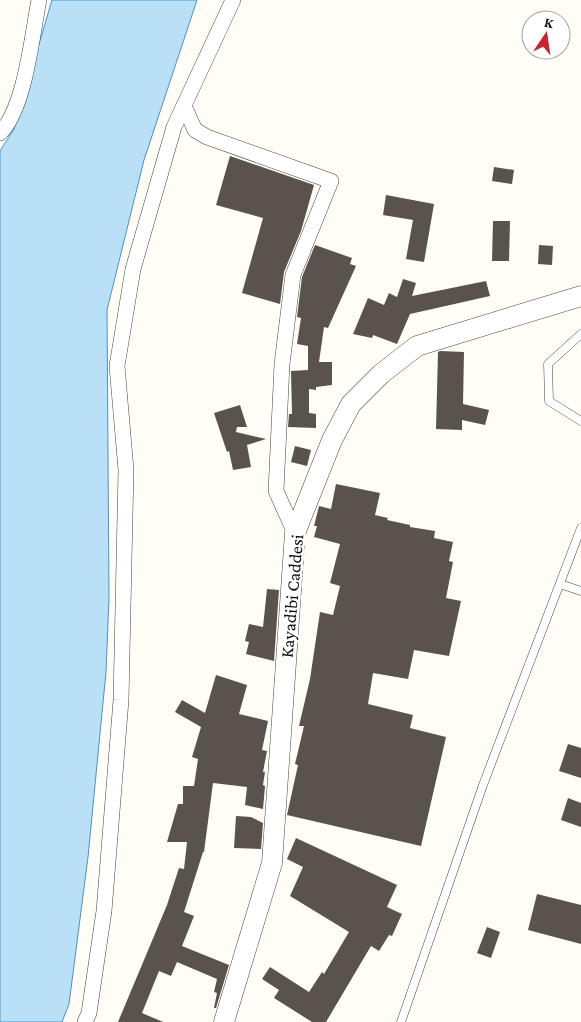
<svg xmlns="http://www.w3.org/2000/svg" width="581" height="1022" viewBox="0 0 581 1022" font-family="'Crimson Pro',serif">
<rect width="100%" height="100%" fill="#fffdf5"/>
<path fill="#b9e0f7" stroke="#3f96cf" d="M52,0h145l-53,160 -37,150 2,288 -3,74 -18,185 -19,147 -7,18h-62v-871l14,-22z"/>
<g fill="#5a524d">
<path d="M230,156l84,29 -13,46 -17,41 -4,32 -38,-11 21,-75 -47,-13z"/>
<path d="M494,167l20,3 -2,14 -20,-3z"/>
<path d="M386,195l48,9 -10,58 -18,-3 7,-39 -30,-5z"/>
<path d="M493,221h17l-1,40h-17z"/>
<path d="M315,245l37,13 -2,6 6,2 -28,62 -4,-1 -5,35h13v23l-16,2v3l-7,-1v24l7,1v14l-28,-1 1,-13h3l-1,-43 17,-1v-24l-11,-2 4,-26 -4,-1 5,-40z"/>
<path d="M539,245l14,1 -1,19 -14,-1z"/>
<path d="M403,279l13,4 -4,13 74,-15 4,15 -80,18 -13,30 -24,-9 -1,3 -19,-4 15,-36 16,7 5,-12 8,4z"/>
<path d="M440,351l24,1 -1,52 26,6 -4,15 -23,-5v10l-26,-1 2,-77z"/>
<path d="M240,405l7,22h-10l-1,5 30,7 -19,6 4,22 -18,3 -4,-19 -2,1 -13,-39z"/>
<path d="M295,446l16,4 -4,16 -16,-4z"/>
<path d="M336,484l44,9 -5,22 13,3 -1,2 23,5v2l25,4 -1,7 19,4 -4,19 4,1 -7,36 15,3 -12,55 -35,-6 -6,29 -35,-6 -5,31 45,11 -3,13 36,9 -25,109 -134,-31 11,-50 -3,-1 9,-38h-5l11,-47 10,-67 13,3 7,-29 -10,-3 10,-39 -26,-7 3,-11h-3l5,-20 12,3z"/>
<path d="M267,589l12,1 -5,71 -28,-7 3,-12 -4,-1 4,-17 14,3z"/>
<path d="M216,675l31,10 -8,29 29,7 -6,29 5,1 -4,21h2l-2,13 2,1 -2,23 -18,-4 2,-18 -34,-4 -9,69h-1l-19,60 10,4 -12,30 47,19 -13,43h-2l3,-15 -3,-1 3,-13 -40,-17 -6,14 -12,-5 -17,42 21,9h-45l49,-117 12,-37 5,1 3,-27h-20l11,-38h5v-18h11l4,-27 -6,-2 9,-30 -26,-15 7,-12 23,13z"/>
<path d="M568,744l13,4v30l-22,-7z"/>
<path d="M568,798l13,5v24l-20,-7z"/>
<path d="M236,816l15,1 12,6 -2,26 -27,-1z"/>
<path d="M296,838l101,47 -10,22 15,7 -10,22 -3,-1 -10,16 -8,-5 -45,76h-14l-38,-24 5,-8 -17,-11 8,-12 39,25 13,-20 2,2 25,-42 -59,-36 13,-29 -16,-8z"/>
<path d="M537,894l44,11v39l-53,-14z"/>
<path d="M487,927l13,5 -9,26 -14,-5z"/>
</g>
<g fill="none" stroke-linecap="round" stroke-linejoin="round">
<g stroke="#444" stroke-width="9">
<g id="service">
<path d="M581,334l-33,30 1,37 32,20"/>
<path d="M560,584l21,7"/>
<path d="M401,1022l82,-237 98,-257"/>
</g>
</g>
<g stroke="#444" stroke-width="16">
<g id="minor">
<path d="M184,106l11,24 12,7 124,44 -38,94 -11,89 -6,127 19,42"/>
<path d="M0,133c25,-24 32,-98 39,-133"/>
<path d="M85,1022l4,-9 15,-102 17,-211 5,-230 -9,-104 16,-97 41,-142 59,-127"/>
</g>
</g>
<g stroke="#444" stroke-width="21">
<path id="tertiary" d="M224,1022l48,-159 23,-330 37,-93 19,-36 30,-30 36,-28 164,-50"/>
</g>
<use href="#service" stroke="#fff" stroke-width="8"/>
<use href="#minor" stroke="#fff" stroke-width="15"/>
<use href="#tertiary" stroke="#fff" stroke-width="20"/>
</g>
<g text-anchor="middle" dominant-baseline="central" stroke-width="5" stroke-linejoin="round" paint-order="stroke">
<g font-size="18" fill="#111" stroke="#fff">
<text transform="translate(292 596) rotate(-85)">Kayadibi Caddesi</text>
</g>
</g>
<g transform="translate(546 35) rotate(13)"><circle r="24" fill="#ffffff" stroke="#a0a0a0"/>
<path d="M0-4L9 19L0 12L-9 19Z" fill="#c4262e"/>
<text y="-8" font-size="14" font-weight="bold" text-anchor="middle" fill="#111111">K</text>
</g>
</svg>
